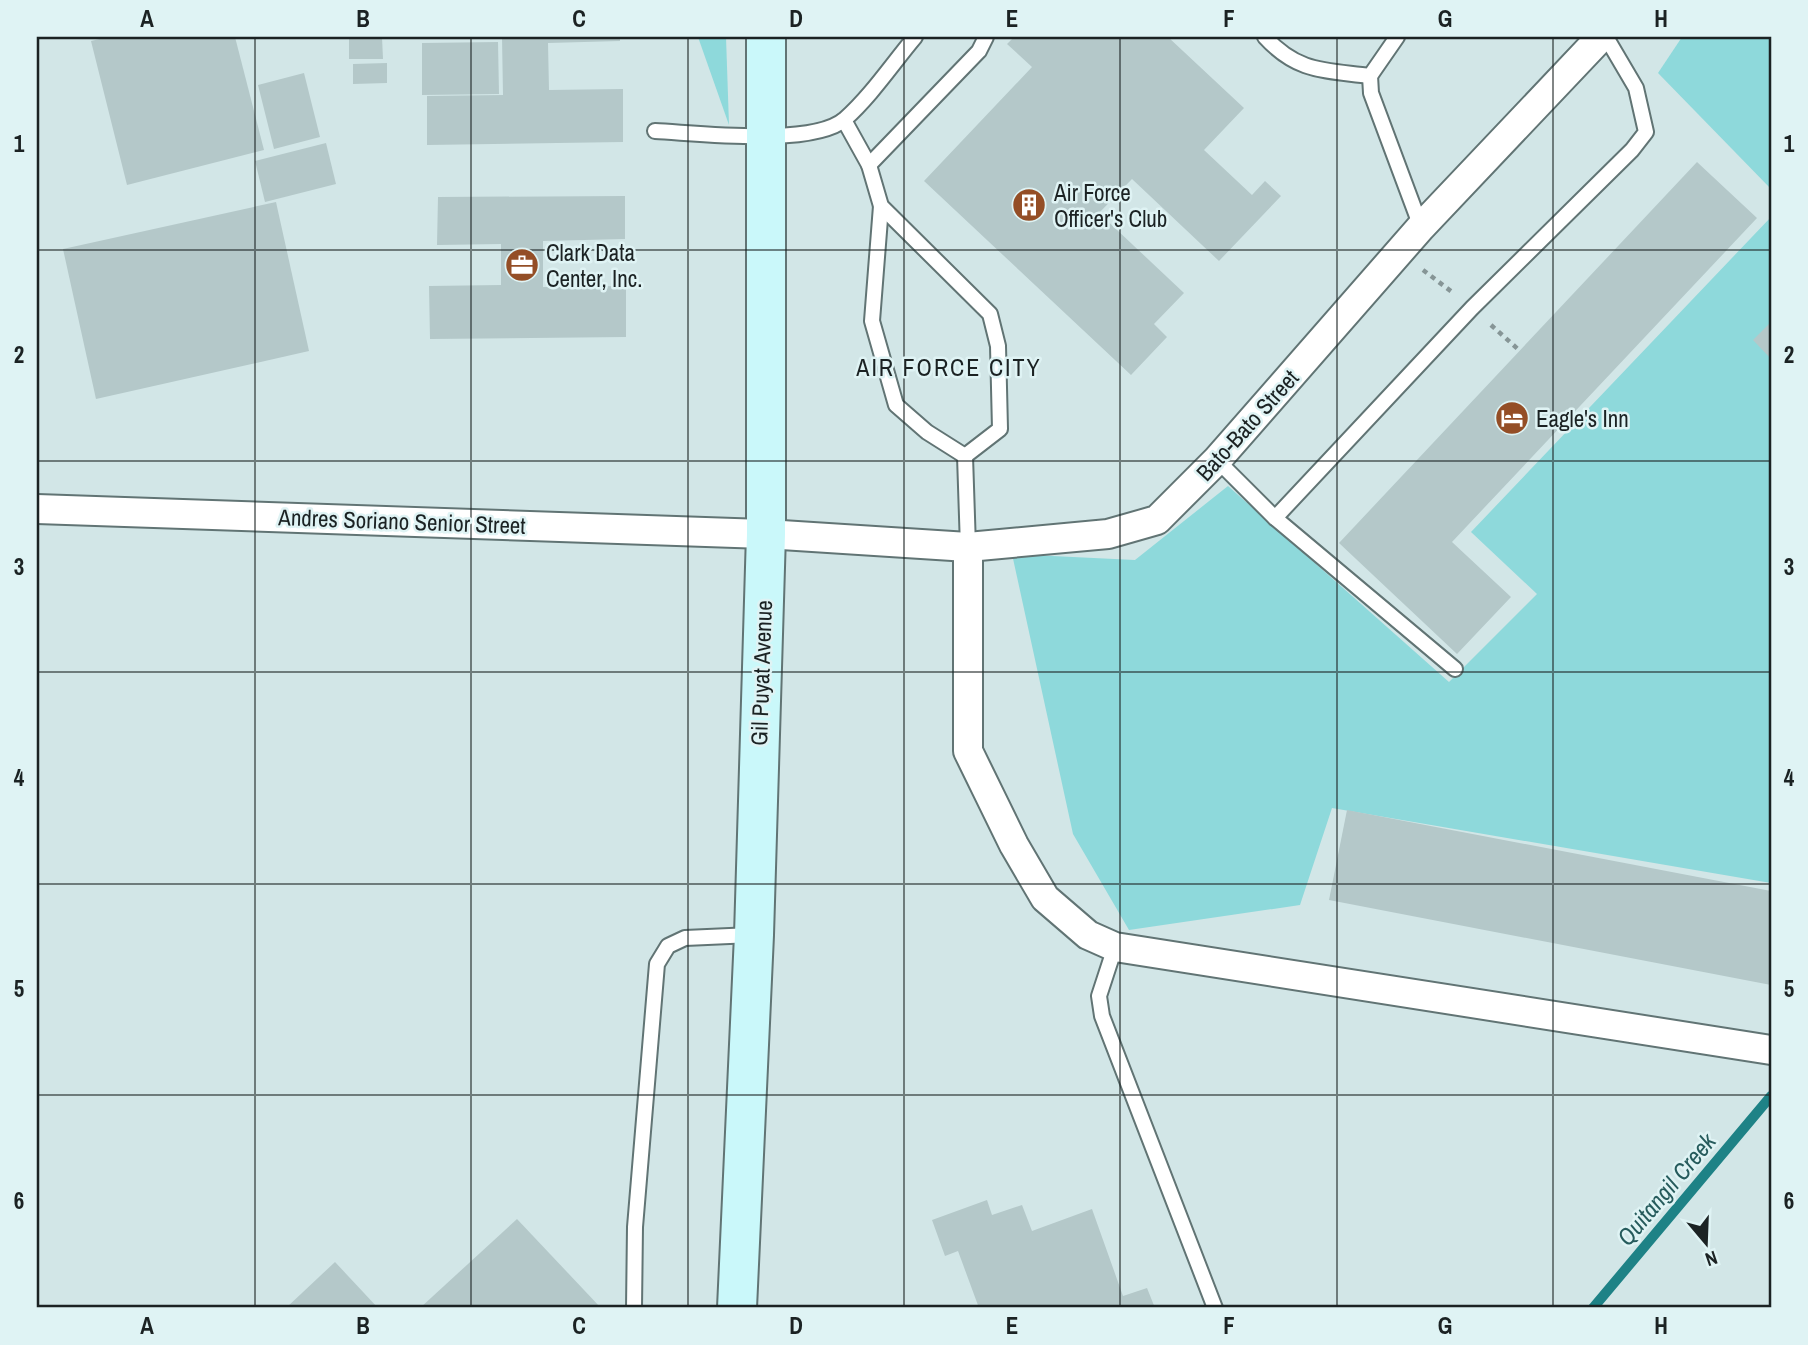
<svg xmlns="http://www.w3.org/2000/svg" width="1808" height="1345" viewBox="0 0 1808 1345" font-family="'Archivo Narrow',sans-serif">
<rect width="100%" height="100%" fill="#d2e6e7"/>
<g fill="#8ed9db">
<path d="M698,37h28l3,88z"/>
<path d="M1682,37h89v152l-113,-116z"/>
<path d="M1771,217v666l-439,-75 -32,97 -171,25 -56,-96 -61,-280 123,6 93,-74 221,196 88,-88 -66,-62z"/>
</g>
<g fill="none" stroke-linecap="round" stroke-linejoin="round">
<path stroke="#1e8286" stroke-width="10" d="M1593,1308l178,-212"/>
</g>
<g fill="#b4c8c9">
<path d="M108,37h127l29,113 -137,35 -36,-144z"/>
<path d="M349,37h33l1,22h-34z"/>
<path d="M502,37h118v4l-72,2 1,47 74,-1v53l-196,3v-49l76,-1z"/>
<path d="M1014,37h154l76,71 -40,42 48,45 13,-14 16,15 -62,65 -87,-82 -33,34 85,80 -30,31 13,13 -36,38 -207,-194 108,-114 -25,-23z"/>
<path d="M498,42l1,52 -77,1v-52z"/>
<path d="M387,63v20l-34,1v-20z"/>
<path d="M304,73l16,64 -46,12 -16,-64z"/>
<path d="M326,143l10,41 -71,18 -10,-41z"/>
<path d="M1697,162l60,56 -305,324 59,55 -54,57 -118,-111z"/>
<path d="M625,196v43l-82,2v46l83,-1v51l-196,2 -1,-53 72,-1v-41l-64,1 1,-48z"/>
<path d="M276,202l33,149 -213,48 -33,-150z"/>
<path d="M1771,322v37l-18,-19z"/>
<path d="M1347,810l424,81v94l-442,-85z"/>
<path d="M987,1200l5,15 30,-10 10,26 60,-22 31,87 24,-8 8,20h-176l-21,-57 -13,5 -13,-36z"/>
<path d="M517,1219l84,89h-181z"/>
<path d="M335,1262l43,46h-92z"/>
</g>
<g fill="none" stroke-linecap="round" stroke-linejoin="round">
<g stroke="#617474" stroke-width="18">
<g id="service">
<path d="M1265,37c33,36 60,33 105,39l27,-39"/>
<path d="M1370,76l1,17 50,134"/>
<path d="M844,120l25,45 12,41 109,108 8,32 2,83 -35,27 3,91"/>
<path d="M655,131c43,2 158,16 190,-12 26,-23 48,-56 70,-82"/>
<path d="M869,165l110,-114 7,-14"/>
<path d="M881,206l-9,115 24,84 31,27 38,24"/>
<path d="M1217,460l58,58 180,151"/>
<path d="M1275,518l197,-210 160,-158 14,-18 -10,-44 -30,-51"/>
<path d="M1115,947l-16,49 3,20 113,292"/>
<path d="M634,1308l1,-81 22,-263 11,-18 17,-8 67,-3"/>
</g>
</g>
<g stroke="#617474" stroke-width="32">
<g id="minor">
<path d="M37,509l729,25 202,13 140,-13 49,-14 60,-60 204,-233 180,-190"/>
<path d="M968,547v204l46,94 31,53 43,37 27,12 656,103"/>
</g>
</g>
<g stroke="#617474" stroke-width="42">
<path id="secondary" d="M737,1308l17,-373 12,-401v-497"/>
</g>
<g stroke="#869596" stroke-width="4.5" stroke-dasharray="5 5" stroke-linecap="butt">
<path d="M1423,270l29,22"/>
<path d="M1491,325l28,25"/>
</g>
<use href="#service" stroke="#fff" stroke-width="14"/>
<use href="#minor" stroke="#fff" stroke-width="28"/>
<use href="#secondary" stroke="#caf8fa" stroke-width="38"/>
</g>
<path fill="none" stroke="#1b2223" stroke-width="2" stroke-opacity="0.55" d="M255,37v1271M471,37v1271M688,37v1271M904,37v1271M1120,37v1271M1337,37v1271M1553,37v1271M37,250h1734M37,461h1734M37,672h1734M37,884h1734M37,1095h1734"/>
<defs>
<g id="building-disc" transform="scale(1.75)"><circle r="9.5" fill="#944e26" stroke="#dff3f4"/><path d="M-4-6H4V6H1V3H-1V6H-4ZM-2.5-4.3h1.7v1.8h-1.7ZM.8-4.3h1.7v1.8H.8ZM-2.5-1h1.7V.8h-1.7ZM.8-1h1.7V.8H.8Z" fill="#fff"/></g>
<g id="office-disc" transform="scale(1.75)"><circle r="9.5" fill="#944e26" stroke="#dff3f4"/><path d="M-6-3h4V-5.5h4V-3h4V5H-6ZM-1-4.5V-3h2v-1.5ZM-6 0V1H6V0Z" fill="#fff"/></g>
<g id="hotel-disc" transform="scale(1.75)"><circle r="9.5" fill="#944e26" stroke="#dff3f4"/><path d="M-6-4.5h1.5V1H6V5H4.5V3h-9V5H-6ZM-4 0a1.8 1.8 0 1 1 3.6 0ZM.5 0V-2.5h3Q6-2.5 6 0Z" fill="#fff"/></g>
</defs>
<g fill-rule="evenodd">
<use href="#building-disc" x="1029" y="205"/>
<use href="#office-disc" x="522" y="265"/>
<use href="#hotel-disc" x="1512" y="418"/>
</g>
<g text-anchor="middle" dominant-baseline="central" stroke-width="5" stroke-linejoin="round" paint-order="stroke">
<g font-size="23" fill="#1b2223" stroke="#dff3f4" text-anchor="start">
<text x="1054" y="192">Air Force<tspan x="1054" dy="26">Officer's Club</tspan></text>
<text x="546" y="252">Clark Data<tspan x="546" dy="26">Center, Inc.</tspan></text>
<text x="1536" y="418">Eagle's Inn</text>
</g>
<g font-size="23" fill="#1b2223" stroke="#dff3f4">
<text transform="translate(1247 425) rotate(-48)">Bato-Bato Street</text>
<text transform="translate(402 521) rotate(2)">Andres Soriano Senior Street</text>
<text transform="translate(761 673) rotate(-88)">Gil Puyat Avenue</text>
</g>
<g font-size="24" letter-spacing="2" fill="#1b2223" stroke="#dff3f4">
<text x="949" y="367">AIR FORCE CITY</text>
</g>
<g font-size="24" font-style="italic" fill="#265b5c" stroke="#dff3f4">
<text transform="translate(1666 1189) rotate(-50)">Quitangil Creek</text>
</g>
</g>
<rect width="1808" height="1345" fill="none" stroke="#dff3f4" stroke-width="77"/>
<g transform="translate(1706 1243) rotate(161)" stroke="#dff3f4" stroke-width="5" paint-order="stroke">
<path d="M0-5L12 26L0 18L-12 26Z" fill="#1b2223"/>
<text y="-10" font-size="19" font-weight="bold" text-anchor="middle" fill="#1b2223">N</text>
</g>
<rect x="38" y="38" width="1732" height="1268" fill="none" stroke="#1b2223" stroke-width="2.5"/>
<g font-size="23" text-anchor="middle" font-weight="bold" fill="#1b2223">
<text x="147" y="27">A</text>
<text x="363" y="27">B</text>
<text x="579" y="27">C</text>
<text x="796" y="27">D</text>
<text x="1012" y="27">E</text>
<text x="1229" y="27">F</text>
<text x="1445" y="27">G</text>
<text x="1661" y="27">H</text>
<text x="19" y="152">1</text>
<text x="1789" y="152">1</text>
<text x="19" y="363">2</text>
<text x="1789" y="363">2</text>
<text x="19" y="575">3</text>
<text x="1789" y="575">3</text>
<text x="19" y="786">4</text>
<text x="1789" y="786">4</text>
<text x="19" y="997">5</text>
<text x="1789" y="997">5</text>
<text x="19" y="1209">6</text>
<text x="1789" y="1209">6</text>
<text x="147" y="1334">A</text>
<text x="363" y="1334">B</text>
<text x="579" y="1334">C</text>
<text x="796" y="1334">D</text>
<text x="1012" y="1334">E</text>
<text x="1229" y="1334">F</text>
<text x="1445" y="1334">G</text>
<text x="1661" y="1334">H</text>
</g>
</svg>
